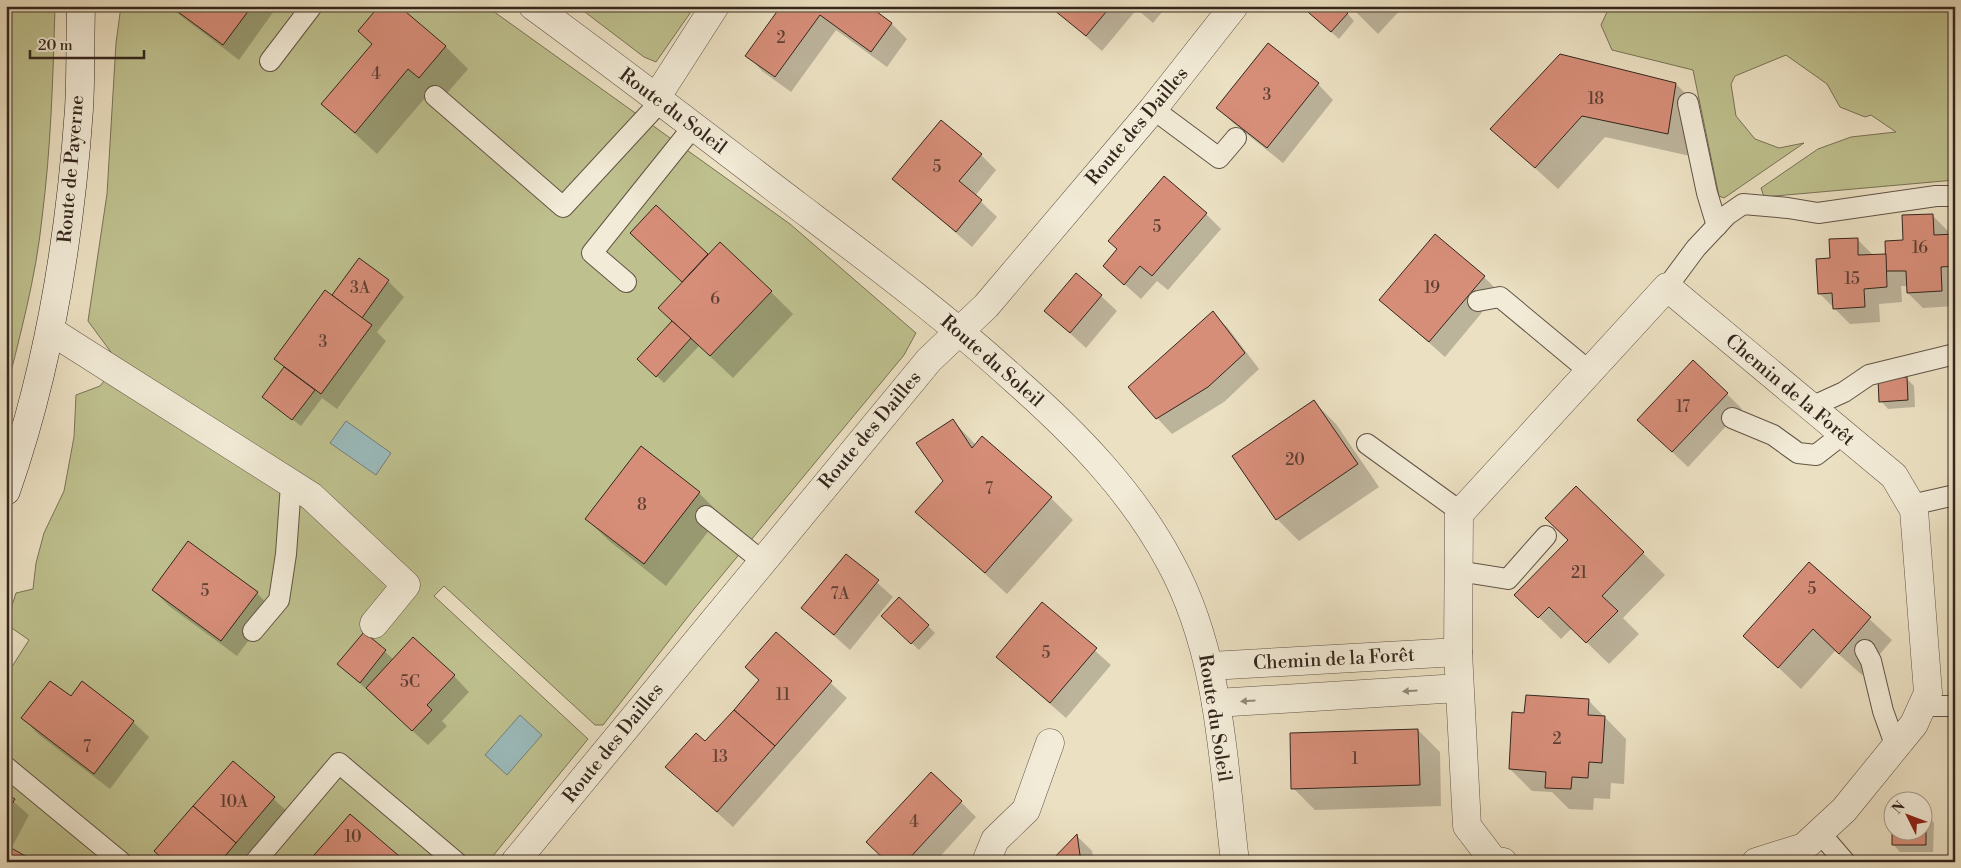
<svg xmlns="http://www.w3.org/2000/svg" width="1961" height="868" viewBox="0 0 1961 868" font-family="'Libre Bodoni',serif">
<rect width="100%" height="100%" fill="#ebe0c2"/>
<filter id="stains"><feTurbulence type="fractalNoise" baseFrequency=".004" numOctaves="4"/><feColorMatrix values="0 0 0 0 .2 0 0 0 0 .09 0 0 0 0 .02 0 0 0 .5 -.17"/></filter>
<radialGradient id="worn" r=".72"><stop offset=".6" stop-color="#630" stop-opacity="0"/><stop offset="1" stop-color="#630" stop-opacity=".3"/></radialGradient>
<g fill="#bec08e" stroke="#797356">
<path d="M6,6h49c-2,71 -4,142 -13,212 -6,59 -22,117 -36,174z"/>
<path d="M121,6h365l304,218 126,109 -12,22 -210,254 -91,116h-8l-151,-139 -10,10 154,143 -100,123h-482v-186l23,-36 -23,-16 10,-31 17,-4 3,-26 8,-30 20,-42 10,-54 2,-42 24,-9 19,-23 -31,-42 19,-127 9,-151z"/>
<path d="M577,6h118l-39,56 -12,-5z"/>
<path d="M1596,6h359v174l-191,17 -3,-9 57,-39 33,-12 45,-5 -25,-17 -6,2 -25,-10 -13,-23 -41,-29 -51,21 -4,8 5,32 19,23 24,9 25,-5 -80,55 -5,-2 -26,-126 -81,-20 -11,-25 6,-13z"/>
</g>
<g fill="#9bbbbc" stroke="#727f7c">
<path d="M346,421l45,32 -15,22 -46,-32z"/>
<path d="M520,715l22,20 -35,40 -22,-20z"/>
</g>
<g fill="#0003">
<path d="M168,6h101l5,5 -35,49z"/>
<path d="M397,6l49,41 22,22 -26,30 -11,-8 -54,63 -54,-50 50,-59z"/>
<path d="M783,6h84l25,18 15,15 -20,28 -51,-37 -45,62 -29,-21 -15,-16z"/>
<path d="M1051,6h116l-14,17 -16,-14 -35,42z"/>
<path d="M1302,6l45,7 7,8 -15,18z"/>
<path d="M1350,6h54l-26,28z"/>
<path d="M1318,84l15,16 -50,63 -50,-40 -15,-15z"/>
<path d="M1676,84l22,22 -8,50 -85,-19 -47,52 -66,-60z"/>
<path d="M981,155l15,15 -21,26 22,21 -25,30 -78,-68z"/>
<path d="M656,207l53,49 62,36 22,22 -60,64 -34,-32 -35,37 -25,-24 35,-37 9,-39 -36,-34z"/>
<path d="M1206,214l15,15 -53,61 -11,-9 -16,18 -37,-33 14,-17z"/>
<path d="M1932,215l16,16v4h7v71l-32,2 -15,-15v-7h-7l1,16 -23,2 1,18 -30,2 -30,-30 12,-35 25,-20 16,16 14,1z"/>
<path d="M359,260l29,21 16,16 -27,35 9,9 -49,68 -15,-11 -21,28 -38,-29 22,-29 -9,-9 56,-62z"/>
<path d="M1484,277l15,15 -54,65 -64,-57z"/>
<path d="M1101,296l16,15 -31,37 -40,-37z"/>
<path d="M1213,313l15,15 31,41 -35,33 -52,32 -15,-16z"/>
<path d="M1906,378l8,8 1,21 -27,2 -7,-8z"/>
<path d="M1727,394l15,15 -54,58 -33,-31z"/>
<path d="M1314,402l22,22 43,63 -80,54 -22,-22z"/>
<path d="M953,421l23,24 75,53 22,22 -66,74 -90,-82 27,-31z"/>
<path d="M642,448l57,45 22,22 -55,71 -58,-46 -22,-22z"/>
<path d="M1643,553l22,22 -42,43 16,16 -30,30 -37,-36 -11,11 -45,-44z"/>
<path d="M846,555l47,42 -43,53 -47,-42z"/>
<path d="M1809,563l83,77 -30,35 -27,-24 -34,38 -56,-53z"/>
<path d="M153,590l104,3 15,16 -35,47 -68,-50z"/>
<path d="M1043,604l68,61 -45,53 -69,-61z"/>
<path d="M890,623l38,3 7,7 -16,17z"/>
<path d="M364,633l30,27 60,16 15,16 -27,29 5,5 -19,19 -82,-74z"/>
<path d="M776,633l71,65 -114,129 -66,-60 38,-24 55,-62z"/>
<path d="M82,683l51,39 16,15 -39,52 -72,-55 -15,-16 48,-20z"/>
<path d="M1588,700l38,39 -2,45 -13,-1 -1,16 -16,-1 -1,12 -24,-1 -17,-17 -20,-1 -22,-22 16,-55z"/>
<path d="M1418,730l22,22 1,54 -126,4 -22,-22z"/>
<path d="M233,762l57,52 -42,48h-82z"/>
<path d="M6,795l23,20 -18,34 19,13h-24z"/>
<path d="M961,802l15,15 -41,45h-47z"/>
<path d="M350,815l54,47h-94z"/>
<path d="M1893,815l1,15h30v-15h2l8,8 -1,29h-33l-7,-8z"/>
<path d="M1077,836l15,15 2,11h-42z"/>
</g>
<g fill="#d78e79" stroke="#34261d">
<path d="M170,6h82l-29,39z"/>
<path d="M379,6h20l47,40 -27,32 -11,-9 -53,64 -34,-29 51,-60 -14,-13z"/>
<path d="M781,6h88l23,17 -21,29 -51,-37 -45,62 -30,-21z"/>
<path d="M1049,6h62l-25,30z"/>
<path d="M1301,6h39l8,7 -17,19z"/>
<path d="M1268,43l51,40 -52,65 -51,-40z"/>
<path d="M1560,54l116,29 -8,51 -86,-18 -47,52 -45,-39z"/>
<path d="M941,120l41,34 -23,27 23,19 -26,32 -64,-53z"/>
<path d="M1164,176l43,37 -55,63 -12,-10 -16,19 -21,-19 14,-17 -9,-8z"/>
<path d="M656,205l52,49 -26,28 -52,-49z"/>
<path d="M1933,214l1,21 21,-1v32l-14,1 1,24 -35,2 -1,-22h-20l-1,-30 18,-1 -1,-25z"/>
<path d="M1435,234l50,42 -56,66 -50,-42z"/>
<path d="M1858,238v17l28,-1 1,33 -23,2 1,18 -32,2 -1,-16 -14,1 -2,-35 14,-1 -1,-19z"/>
<path d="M720,242l52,49 -62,65 -52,-48z"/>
<path d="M359,258l30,22 -27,38 -30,-23z"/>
<path d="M1076,273l26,22 -32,38 -26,-22z"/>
<path d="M325,290l47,35 -51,69 -47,-35z"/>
<path d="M1213,311l32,42 -37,34 -52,32 -28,-32z"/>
<path d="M672,321l19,17 -35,39 -19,-18z"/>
<path d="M1693,360l35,33 -56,59 -35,-32z"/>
<path d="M284,367l31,23 -23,30 -30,-23z"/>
<path d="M1907,377l1,23 -29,2 -1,-23z"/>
<path d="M1314,400l44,64 -82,56 -44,-64z"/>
<path d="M953,419l19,29 10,-12 70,61 -67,76 -70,-61 28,-31 -27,-38z"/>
<path d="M641,446l59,46 -56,72 -59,-45z"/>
<path d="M1576,486l68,66 -42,44 16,15 -32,32 -37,-36 -11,11 -24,-23 54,-55 -23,-22z"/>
<path d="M188,541l70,51 -37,49 -69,-51z"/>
<path d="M846,554l33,26 -45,55 -33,-27z"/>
<path d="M1809,562l62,55 -32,37 -26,-25 -35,39 -35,-32z"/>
<path d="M899,597l30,28 -18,19 -30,-28z"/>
<path d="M1042,602l55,46 -47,55 -54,-46z"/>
<path d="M364,632l22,18 -26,33 -23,-19z"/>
<path d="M776,632l56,49 -57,65 -41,-36 25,-30 -14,-13z"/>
<path d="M413,637l42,38 -28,30 5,5 -20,21 -46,-43z"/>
<path d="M50,681l21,15 11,-15 52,40 -40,53 -73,-56z"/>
<path d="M1526,695l63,4 -1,16 17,1 -3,47 -13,-1 -1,16 -16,-1 -1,12 -26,-1 1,-16 -37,-3 3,-57 12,1z"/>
<path d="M734,710l41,36 -58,66 -52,-45 31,-34 9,8z"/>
<path d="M1418,729l2,56 -129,4 -1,-56z"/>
<path d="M233,761l42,36 -39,46 -43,-37z"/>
<path d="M931,772l31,29 -56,61h-19l-21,-20z"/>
<path d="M6,794l9,5 -9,15z"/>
<path d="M193,806l43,37 -16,19h-54l-12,-11z"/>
<path d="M350,814l55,47 -97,1z"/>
<path d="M1892,814l2,16h30v-16h2v31h-34z"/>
<path d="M1077,834l4,28h-31z"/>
<path d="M6,845l21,12 -2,5h-19z"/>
</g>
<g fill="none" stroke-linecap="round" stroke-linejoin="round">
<g stroke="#625446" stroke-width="22">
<g id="lane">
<path d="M270,61l42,-55"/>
<path d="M435,96l128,111 97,-105"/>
<path d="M1688,103l19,90 10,33"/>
<path d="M1153,109l66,49 17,-20"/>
<path d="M626,282l-34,-29 101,-126"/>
<path d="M1667,287l29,-39 31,-33 16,-11 45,4 30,5 118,-17h19"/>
<path d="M1478,301l22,-4 89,74"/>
<path d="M1811,407l33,-15 25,-17 86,-21"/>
<path d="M1732,418l41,17 25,18 18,2 27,-21"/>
<path d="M1367,444l94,68"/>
<path d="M1911,505l44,-10"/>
<path d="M706,516l56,45"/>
<path d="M1458,571l50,8 38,-43"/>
<path d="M253,631l26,-31 7,-46 5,-69"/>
<path d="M1865,650l6,11 12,50 13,36"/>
<path d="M1922,706h33"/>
<path d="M6,767l115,95"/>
<path d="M1820,833l25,29"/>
<path d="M255,862l84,-99 117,99"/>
</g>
</g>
<g stroke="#625446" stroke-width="29">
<g id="street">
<path d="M533,6c89,65 177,133 265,200 74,56 149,112 218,175 60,53 116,110 154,181 50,91 53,199 65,300"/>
<path d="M656,98l59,-92"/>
<path d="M51,331l260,165 95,89 -32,39"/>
<path d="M1210,666l248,-14"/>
<path d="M1216,703l243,-15"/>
<path d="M515,862l414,-502 57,-54 167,-197 81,-103"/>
<path d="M986,862l9,-22 31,-30 24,-67"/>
<path d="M1503,862l-10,-2 -26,-34 -9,-174 1,-138 208,-227 227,189 20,34 14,183 -14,31 -70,86 -40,37 -48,15"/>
</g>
</g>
<g stroke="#34261d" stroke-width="29">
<path id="secondary" d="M6,491c43,-123 64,-253 73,-382 2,-34 1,-69 2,-103"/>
</g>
<use href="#lane" stroke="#f2ebd7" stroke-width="20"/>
<use href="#street" stroke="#f2ebd7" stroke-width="28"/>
<use href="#secondary" stroke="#f2ebd7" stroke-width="28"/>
</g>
<defs><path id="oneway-solid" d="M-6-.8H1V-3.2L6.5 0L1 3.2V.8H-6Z" transform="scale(1.25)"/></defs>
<g fill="#93887a">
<use href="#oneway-solid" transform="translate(1410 691) rotate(176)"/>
<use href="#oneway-solid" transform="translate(1248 701) rotate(176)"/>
</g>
<g text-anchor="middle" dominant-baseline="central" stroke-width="4" stroke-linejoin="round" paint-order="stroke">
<g font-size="16" fill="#5d4034">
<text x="781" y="38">2</text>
<text x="376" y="74">4</text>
<text x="1267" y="95">3</text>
<text x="1596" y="99">18</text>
<text x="937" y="167">5</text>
<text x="1157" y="227">5</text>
<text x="1920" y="248">16</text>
<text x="1852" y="279">15</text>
<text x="360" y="288">3A</text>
<text x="1432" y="288">19</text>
<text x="715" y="299">6</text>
<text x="323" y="342">3</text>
<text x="1683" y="407">17</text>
<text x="1295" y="460">20</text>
<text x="989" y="489">7</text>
<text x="642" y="505">8</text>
<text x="1579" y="573">21</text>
<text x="1812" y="589">5</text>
<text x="205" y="591">5</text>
<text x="840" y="594">7A</text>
<text x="1046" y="653">5</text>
<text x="410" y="682">5C</text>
<text x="783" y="695">11</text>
<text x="1557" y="739">2</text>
<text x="87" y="747">7</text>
<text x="720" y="757">13</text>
<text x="1355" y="759">1</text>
<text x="234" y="802">10A</text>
<text x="914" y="822">4</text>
<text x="353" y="837">10</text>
</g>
<g font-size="19" fill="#34261d" stroke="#f2ebd7">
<text transform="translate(673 111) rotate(37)">Route du Soleil</text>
<text transform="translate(1137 126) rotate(-50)">Route des Dailles</text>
<text transform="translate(71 169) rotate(-85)">Route de Payerne</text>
<text transform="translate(992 361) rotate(41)">Route du Soleil</text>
<text transform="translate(1790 390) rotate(40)">Chemin de la Forêt</text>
<text transform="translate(870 430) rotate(-50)">Route des Dailles</text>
<text transform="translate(1334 659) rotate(-3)">Chemin de la Forêt</text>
<text transform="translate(1215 718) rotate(81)">Route du Soleil</text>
<text transform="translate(613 743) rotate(-51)">Route des Dailles</text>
</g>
</g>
<rect width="1961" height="868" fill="none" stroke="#ebe0c2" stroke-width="25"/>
<rect x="8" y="8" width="1946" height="853" fill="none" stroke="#34261d" stroke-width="2.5"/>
<rect x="12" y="12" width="1936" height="843" fill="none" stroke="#34261d"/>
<g transform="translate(1908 816) rotate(312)"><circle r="24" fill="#f2ebd7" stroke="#a69c8d"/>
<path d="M0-4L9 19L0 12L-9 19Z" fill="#8f2418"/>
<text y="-8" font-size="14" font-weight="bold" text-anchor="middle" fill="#34261d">N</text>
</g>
<path d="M30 50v8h114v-8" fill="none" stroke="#34261d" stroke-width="2.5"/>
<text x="38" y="50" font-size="15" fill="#34261d" stroke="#f2ebd7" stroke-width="4" paint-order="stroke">20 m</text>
<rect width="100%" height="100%" filter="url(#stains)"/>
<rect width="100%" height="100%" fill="url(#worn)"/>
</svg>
